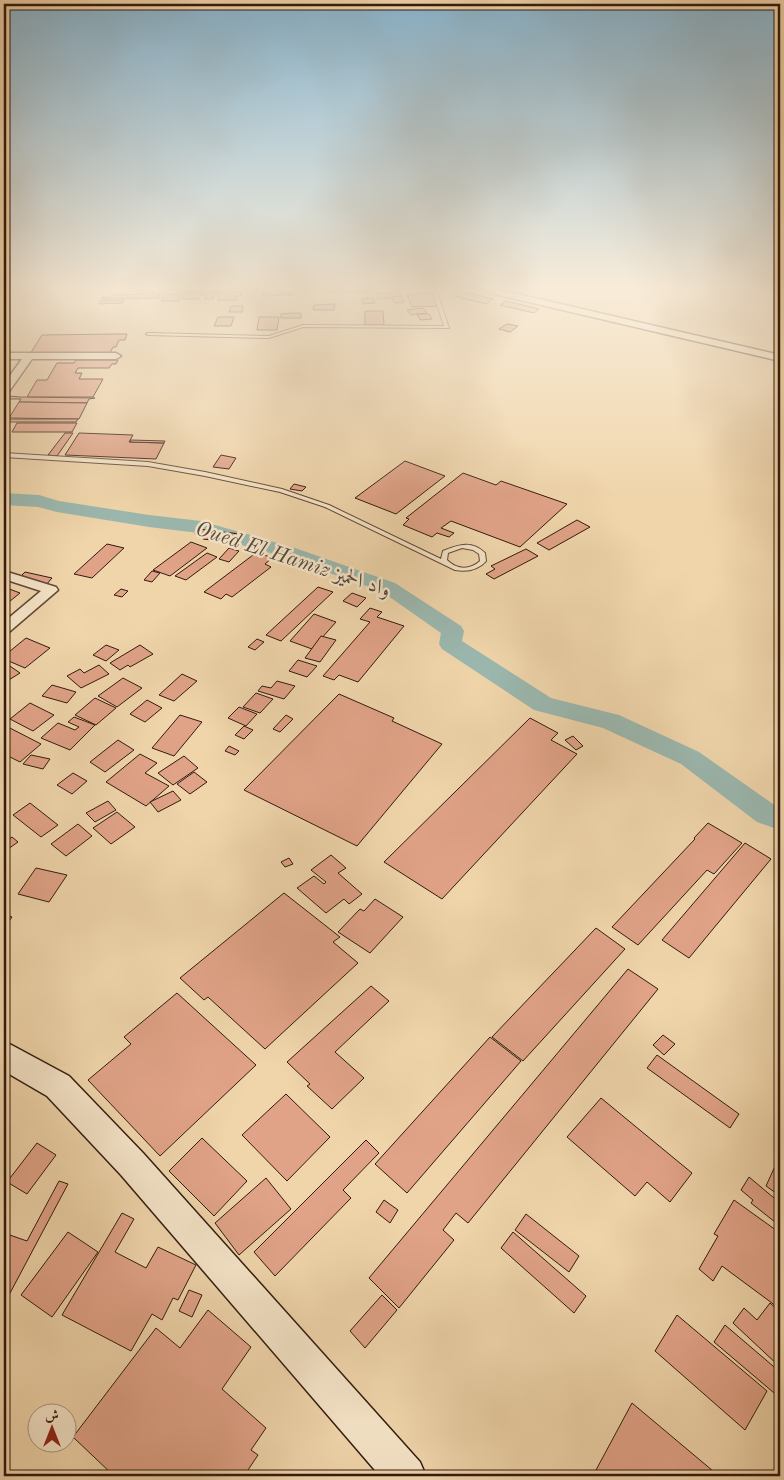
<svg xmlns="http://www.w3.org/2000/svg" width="784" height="1480" viewBox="0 0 784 1480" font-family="'Old Standard TT',Amiri,serif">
<rect width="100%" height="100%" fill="#f0d5ab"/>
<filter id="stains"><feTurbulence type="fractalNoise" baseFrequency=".004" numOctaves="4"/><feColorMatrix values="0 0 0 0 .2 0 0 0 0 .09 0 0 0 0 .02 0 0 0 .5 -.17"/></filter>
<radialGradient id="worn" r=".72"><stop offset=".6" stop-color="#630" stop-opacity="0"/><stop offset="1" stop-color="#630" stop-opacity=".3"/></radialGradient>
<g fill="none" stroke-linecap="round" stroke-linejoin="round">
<path fill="#9bb8af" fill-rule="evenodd" d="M4,493l35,2 20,6 90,14 52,6 94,27 100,35 66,43 3,5 -2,10 89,57 68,17 80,37 81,57v21l-23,-8 -76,-58 -78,-36 -69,-18 -92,-61 -3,-5 2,-11 -60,-42 -100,-35 -82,-23 -50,-6 -92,-15 -19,-5 -34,-2z"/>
</g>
<g fill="#e1a388" stroke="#321a0e">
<path d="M137,289h16l1,3 -15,1z"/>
<path d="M286,289v3l-8,2 14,-1 1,2 -30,1v-3h8v-3z"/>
<path d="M324,289h48v3h-49z"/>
<path d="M222,291l-1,2 20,-1v4h-5v4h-18l1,-7 -5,1 -1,5h-8l1,-5 -5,1v-3z"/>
<path d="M461,291l32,8 -7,5 -32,-8z"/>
<path d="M185,292h16l-2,7h-16z"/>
<path d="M399,292l2,4 -10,1 1,1 -14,1 -2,-5z"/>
<path d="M423,293l11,1 6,12 -28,1 -5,-12z"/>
<path d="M160,294l-1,4 -58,1 1,-2h8l1,-2z"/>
<path d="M164,294h18l-3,7h-18z"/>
<path d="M402,296l2,6 -10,1 -2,-6z"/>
<path d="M373,298l2,5 -12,1 -1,-5z"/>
<path d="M124,300l-1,3 -24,1 1,-3z"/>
<path d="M506,301l33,8 -5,4 -34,-8z"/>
<path d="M335,304l-1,6h-21l1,-5z"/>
<path d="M231,306h12l-1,6h-13z"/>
<path d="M423,308l4,5 -16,2 -4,-5z"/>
<path d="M365,311h18l1,14h-19z"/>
<path d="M293,313h8v5h-20v-4z"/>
<path d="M417,314h12l3,5 -12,1z"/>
<path d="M218,317h16l-3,9h-17z"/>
<path d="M259,317h20l-2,13h-20z"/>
<path d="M507,324l11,2 -8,6 -11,-3z"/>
<path d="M117,334h10l-2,6h-6l-3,7h-3l-3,6 -80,1 12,-19z"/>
<path d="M76,360h42l-2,4h-4l-3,4h-31l-3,5h7l-3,6h24l-10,18h-66l10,-17h10l10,-17h17z"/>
<path d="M9,396l11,1 75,1 -6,1 -2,4 -68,-1 2,-3h-13z"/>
<path d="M19,402l68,1 -8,16 -70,-1z"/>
<path d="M9,419h69l-2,3h-69z"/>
<path d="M17,423h60l-5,9h-60z"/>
<path d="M65,433h8l-16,23 -9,-1z"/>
<path d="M79,433l54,2 -4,7 35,1 -8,16 -91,-4z"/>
<path d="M131,440l34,1 -1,2 -34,-1z"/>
<path d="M221,455l15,3 -7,11 -16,-2z"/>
<path d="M405,461l40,15 -49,38 -41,-16z"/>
<path d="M463,473l33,12 5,-4 66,23 -47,43 -69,-26 -10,7 13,5 -5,4 -12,-4 -5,4 -29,-12 6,-6 -3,-1z"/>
<path d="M294,484l12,3 -4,4 -12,-2z"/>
<path d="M577,520l13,7 -41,23 -12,-7z"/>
<path d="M198,529l42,5 -4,9 -33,-4 3,-4 -11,-1z"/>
<path d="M191,542l16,6 -37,28 -17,-6z"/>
<path d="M107,544l17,4 -32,30 -18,-4z"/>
<path d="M229,548l10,3 -10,11 -10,-3z"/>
<path d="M526,549l12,7 -44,23 -8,-5 9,-5 -4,-3z"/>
<path d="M257,552l15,6 -7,6 6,3 -39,30 -6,-3 -5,5 -17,-7z"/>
<path d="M207,553l10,4 -31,23 -11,-4z"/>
<path d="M152,571l8,2 -8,9 -8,-2z"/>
<path d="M25,572l27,6 -6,7 -27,-7z"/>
<path d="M4,587l16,6 -16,13z"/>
<path d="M318,587l15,5 -52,49 -15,-6z"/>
<path d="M121,589l7,2 -6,6 -8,-2z"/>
<path d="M352,593l14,5 -9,9 -14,-6z"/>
<path d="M370,608l12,4 -5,5 27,9 -46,56 -19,-7 -5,5 -11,-4 47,-54 -10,-3z"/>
<path d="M314,614l22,8 -24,27 -22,-8z"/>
<path d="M321,636l15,4 -16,22 -15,-4z"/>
<path d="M26,638l24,10 -25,20 -21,-9v-3z"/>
<path d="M257,639l7,3 -9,8 -7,-3z"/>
<path d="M106,645l13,5 -13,11 -13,-6z"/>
<path d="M140,645l13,9 -23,13 -2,-2 -8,5 -10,-7z"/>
<path d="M298,660l19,6 -10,11 -18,-6z"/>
<path d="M4,662l16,11 -16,10z"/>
<path d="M99,665l10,9 -28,14 -14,-12 13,-7 4,4z"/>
<path d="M182,674l15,7 -23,20 -15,-6z"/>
<path d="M123,678l19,10 -25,19 -19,-11z"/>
<path d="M277,681l18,5 -11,13 -26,-8 4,-5 9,2z"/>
<path d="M52,685l24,7 -9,11 -25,-7z"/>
<path d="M256,693l17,6 -13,14 -17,-6z"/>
<path d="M339,694l55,24 -2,3 50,23 -85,102 -113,-56z"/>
<path d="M95,698l21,10 -20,17 -21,-10z"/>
<path d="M147,700l15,8 -17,14 -15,-8z"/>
<path d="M30,703l24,12 -21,16 -23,-12z"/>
<path d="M239,707l18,7 -11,12 -18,-8z"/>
<path d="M180,715l22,7 -28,34 -22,-8z"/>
<path d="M286,715l7,4 -13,13 -7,-3z"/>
<path d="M74,717l21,8 -25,25 -29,-12 17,-15 17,7 4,-3 -11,-5z"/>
<path d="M530,718l28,15 -7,7 26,14 -135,145 -58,-37z"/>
<path d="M4,725l37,19 -21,18 -16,-8z"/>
<path d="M244,726l9,4 -9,9 -9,-4z"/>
<path d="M573,736l10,10 -7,4 -11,-10z"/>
<path d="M118,740l16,10 -29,22 -15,-10z"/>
<path d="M229,746l10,5 -4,4 -10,-4z"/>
<path d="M140,754l17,9 -12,10 24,13 -23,20 -40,-24z"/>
<path d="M31,755l19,4 -7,10 -20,-5z"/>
<path d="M184,756l14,12 -25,17 -15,-12z"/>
<path d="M194,772l13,10 -17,12 -13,-10z"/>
<path d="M73,773l14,8 -15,13 -15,-9z"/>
<path d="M173,791l8,9 -23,12 -8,-10z"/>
<path d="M108,801l8,9 -21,12 -9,-9z"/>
<path d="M30,803l28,22 -17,12 -28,-22z"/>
<path d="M117,812l18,15 -24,17 -18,-16z"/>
<path d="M708,823l34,20 -28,31 -7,-4 -69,75 -26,-18 83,-88 -1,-1z"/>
<path d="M78,824l14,12 -26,20 -15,-12z"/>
<path d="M12,837l6,5 -10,7 -4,-3v-3z"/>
<path d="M745,843l26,16 -82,99 -27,-18z"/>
<path d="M331,855l15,13 -8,5 24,21 -13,10 -5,-5 -18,14 -29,-25 17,-12 10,8 2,-2 -15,-12z"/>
<path d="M289,858l4,6 -8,3 -4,-5z"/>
<path d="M36,868l31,7 -18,27 -31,-8z"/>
<path d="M284,893l56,44 -7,5 25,21 -93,86 -57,-52 -4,3 -24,-22z"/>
<path d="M375,899l28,18 -33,36 -32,-21 22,-23 4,2z"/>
<path d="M4,914l8,3 -8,11z"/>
<path d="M596,928l29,21 -102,112 -31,-24z"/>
<path d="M628,969l30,20 -190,234 -12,-10 -13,17 11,10 -55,68 -30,-30z"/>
<path d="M371,986l18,15 -54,51 29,26 -32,31 -25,-23 3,-2 -23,-22z"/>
<path d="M177,993l79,72 -96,91 -72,-76 43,-36 -7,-7z"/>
<path d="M663,1035l12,9 -11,11 -11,-10z"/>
<path d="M490,1037l31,24 -114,132 -32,-29z"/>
<path d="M657,1055l82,59 -9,14 -83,-60z"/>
<path d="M286,1094l44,43 -43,44 -45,-46z"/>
<path d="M601,1098l91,75 -22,29 -23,-20 -12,14 -68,-59z"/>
<path d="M202,1138l45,43 -33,35 -45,-45z"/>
<path d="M366,1140l13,13 -36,37 8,8 -76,78 -21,-24z"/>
<path d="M37,1143l19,12 -29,39 -20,-12z"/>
<path d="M776,1164l4,2v30l-14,-10z"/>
<path d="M749,1177l31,26v23l-29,-23 2,-3 -12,-10z"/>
<path d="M266,1178l25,31 -52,46 -24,-32z"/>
<path d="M59,1181l9,3 -59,111 -5,-2v-60l23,8z"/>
<path d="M384,1200l14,10 -8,13 -14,-11z"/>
<path d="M734,1200l46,33v76l-58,-43 -9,15 -14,-12 19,-33 -4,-2z"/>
<path d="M122,1213l12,6 -19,33 31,16 12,-21 38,18 -18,35 -5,-2 -11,22 -10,-6 -21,37 -69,-36z"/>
<path d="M526,1214l53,42 -10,16 -54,-42z"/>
<path d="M68,1232l30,20 -46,65 -31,-22z"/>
<path d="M513,1232l73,64 -12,17 -73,-65z"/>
<path d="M189,1290l13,5 -10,22 -13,-6z"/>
<path d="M382,1295l15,15 -32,38 -15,-17z"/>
<path d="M770,1303l10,9v55l-47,-44 11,-15 13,12z"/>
<path d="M208,1310l43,37 -29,42 44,39 -15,22 7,5 -14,21h-130l-41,-39 83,-109 24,20z"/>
<path d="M677,1315l90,76 -22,39 -90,-79z"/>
<path d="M725,1325l55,47v26l-66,-56z"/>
<path d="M632,1403l81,68 -2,5h-108l-7,-6z"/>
</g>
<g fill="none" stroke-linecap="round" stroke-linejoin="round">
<g stroke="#624935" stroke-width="2">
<g id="lane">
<path d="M432,289h4l13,39 -146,-1 -34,11 -121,-3 -2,-1 2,-1 121,3 34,-11 141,1z"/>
<path d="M4,453l144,9 57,10 77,17 47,16 112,54 2,-8c16,-6 28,-11 42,2l1,8c-8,9 -19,11 -31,9l-130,-63 -45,-15 -75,-16 -57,-10 -144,-9zM462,548l11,2 6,4 1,7c-10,9 -23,9 -33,-1l1,-7z"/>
</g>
</g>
<g stroke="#624935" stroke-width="3">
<g id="street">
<path d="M482,289h14l284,66v6l-294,-69z"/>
<path d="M4,353h112l5,3 -5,3h-84l-24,34 -4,1v-10l18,-25h-18z"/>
<path d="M4,571l52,16 2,3 -49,42 -5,2v-12l37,-31 -37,-12z"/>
</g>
</g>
<g stroke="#321a0e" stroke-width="3">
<path id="secondary" d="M4,1041l65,35 74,77 277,309 6,14h-46l-259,-301 -74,-79 -43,-25z"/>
</g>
<use href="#lane" fill="#f5e4c8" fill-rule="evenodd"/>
<use href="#street" fill="#f5e4c8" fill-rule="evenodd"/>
<use href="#secondary" fill="#f5e4c8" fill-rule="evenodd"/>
</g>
<linearGradient id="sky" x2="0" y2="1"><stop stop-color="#89b6d1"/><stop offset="0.58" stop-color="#f8ecd9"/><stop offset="1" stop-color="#f8ecd9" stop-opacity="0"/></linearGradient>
<rect width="784" height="496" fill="url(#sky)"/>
<g text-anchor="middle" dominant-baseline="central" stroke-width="5" stroke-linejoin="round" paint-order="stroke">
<g font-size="21" font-style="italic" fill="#52493e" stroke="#f5e4c8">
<text transform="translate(293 560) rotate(18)">Oued El Hamiz واد الحميز</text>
</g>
</g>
<rect width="784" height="1480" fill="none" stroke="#f0d5ab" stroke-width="20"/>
<rect x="5" y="5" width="774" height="1470" fill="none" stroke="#321a0e" stroke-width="2.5"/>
<rect x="10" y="10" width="764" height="1460" fill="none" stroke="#321a0e"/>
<g transform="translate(52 1428)"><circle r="24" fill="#f5e4c8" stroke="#a7937e"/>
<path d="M0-4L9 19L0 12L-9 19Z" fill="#8f2418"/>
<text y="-8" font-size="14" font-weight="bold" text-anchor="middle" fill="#321a0e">ش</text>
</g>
<rect width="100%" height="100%" filter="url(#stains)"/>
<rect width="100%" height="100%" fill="url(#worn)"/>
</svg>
